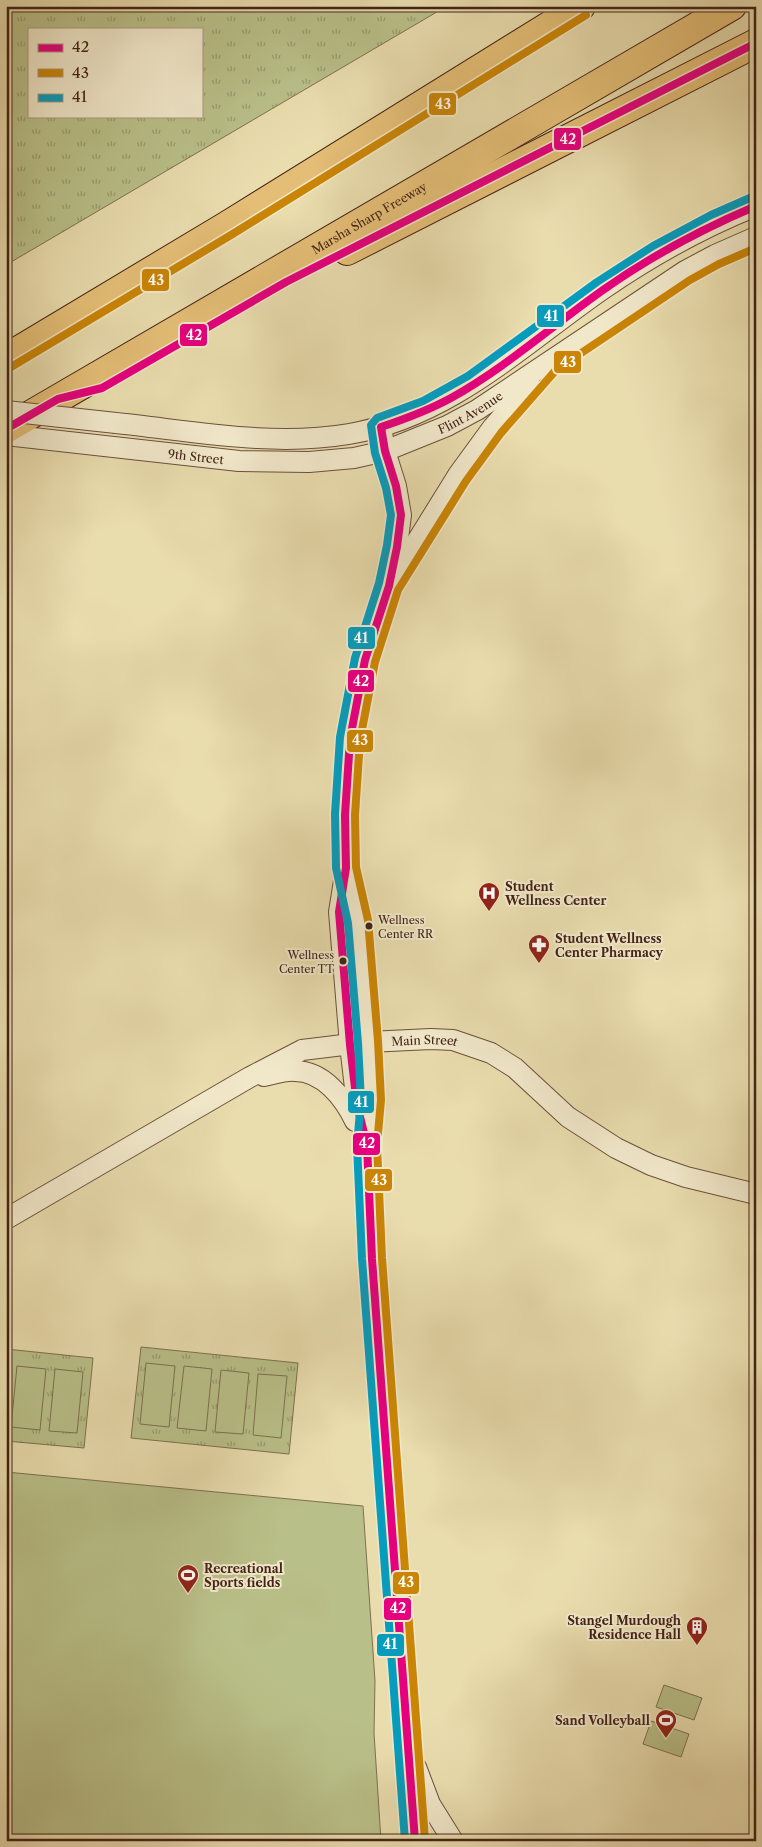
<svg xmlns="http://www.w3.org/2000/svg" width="762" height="1847" viewBox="0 0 762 1847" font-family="'Libre Caslon Text',serif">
<defs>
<pattern id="grass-tufts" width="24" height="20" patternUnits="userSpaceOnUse" patternTransform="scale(1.25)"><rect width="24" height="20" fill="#b9bf88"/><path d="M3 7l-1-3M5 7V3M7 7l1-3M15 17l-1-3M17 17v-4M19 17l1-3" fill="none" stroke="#989b6e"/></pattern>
</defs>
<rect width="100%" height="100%" fill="#e9dcad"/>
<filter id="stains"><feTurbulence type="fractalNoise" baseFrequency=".004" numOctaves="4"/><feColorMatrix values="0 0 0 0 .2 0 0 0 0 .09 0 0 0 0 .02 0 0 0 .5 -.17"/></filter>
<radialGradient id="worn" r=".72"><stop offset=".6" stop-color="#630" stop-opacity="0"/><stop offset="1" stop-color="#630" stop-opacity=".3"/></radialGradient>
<g fill="url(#grass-tufts)" stroke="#7e7050" fill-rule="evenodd">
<path d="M6,6h441l-441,259zM29,29h172v87h-172z"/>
<path d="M141,1347l157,16 -9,91 -158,-16z"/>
<path d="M6,1349l87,9 -9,90 -78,-7z"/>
</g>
<g fill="#b9bf88" stroke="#7e7050">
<path d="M146,1363l29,3 -6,61 -29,-3z"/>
<path d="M17,1366l29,3 -6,61 -29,-3z"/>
<path d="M184,1366l28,3 -6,62 -29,-3z"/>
<path d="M55,1369l28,3 -6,61 -28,-2z"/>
<path d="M221,1370l28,3 -6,61 -28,-2z"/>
<path d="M258,1374l29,2 -6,62 -28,-3z"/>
<path d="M6,1472l357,34 12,175 -1,52 7,108h-375z"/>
<path d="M664,1685l38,13 -8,22 -38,-13z"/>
<path d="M651,1721l38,13 -8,23 -38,-13z"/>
</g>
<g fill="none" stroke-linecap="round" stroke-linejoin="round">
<g stroke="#6c503c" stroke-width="22">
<g id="street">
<path d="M116,423c77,8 156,24 233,11 101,-17 173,-89 254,-145 48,-33 98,-61 153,-83"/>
<path id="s1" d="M6,435l233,26 70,1 45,-4 31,-7 62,-25 30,-16 208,-139 30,-16 41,-18"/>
<path d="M396,575l62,-100 35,-48 37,-42"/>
<path d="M346,868l12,53 10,121 3,59 -4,44 5,114 43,582"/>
<path d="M264,1076c10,-2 21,-6 31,-5 28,0 49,27 60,50"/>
<path d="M364,1131l-7,-26 -7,-60 -11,-133 7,-44 -1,-53 5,-76 15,-79 24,-74 8,-39 4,-32 -5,-29 -11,-35 -4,-24"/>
<path id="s2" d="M6,1219l244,-142 52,-27 66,-8 63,-3 22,1 38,13 24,15 53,49 48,31 35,17 35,12 70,17"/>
<path d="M416,1767l14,37 23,37"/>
</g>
</g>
<g stroke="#432217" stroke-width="30">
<g id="highway">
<path d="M347,251l409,-208"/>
<path d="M6,358l220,-132 355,-220"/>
<path id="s3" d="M6,429l726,-423"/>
</g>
</g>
<use href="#street" stroke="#f1e8ca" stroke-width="20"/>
<use href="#highway" stroke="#e4be76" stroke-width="28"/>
<g stroke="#6c503c" stroke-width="22" stroke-linecap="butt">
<path id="street-bridge" d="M6,411l110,12"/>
</g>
<use href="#street-bridge" stroke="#f1e8ca" stroke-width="20"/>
<g stroke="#f1e8ca" stroke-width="11">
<g id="bus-1">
<path d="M6,429l52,-30 44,-11 184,-106 470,-239"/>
<path d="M415,1841l-43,-582 -5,-114 -10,-40 -7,-60 -11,-133 7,-44 -1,-53 5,-76 15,-79 24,-74 8,-39 4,-32 -5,-29 -11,-35 -4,-24c24,-8 48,-17 70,-29 54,-30 101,-72 152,-108 48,-34 99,-61 153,-84"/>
</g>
</g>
<g stroke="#f1e8ca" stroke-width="11">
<g id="bus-2">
<path d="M11,367l220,-132 355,-220"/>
<path d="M425,1840l-43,-582 -5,-113 4,-45 -3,-59 -10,-121 -12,-53 -1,-52 5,-75 15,-78 23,-72 68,-109 35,-48 55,-63 134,-90 29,-16 37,-16"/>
</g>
</g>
<g stroke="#f1e8ca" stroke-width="11">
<path id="bus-3" d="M405,1841l-43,-582 -5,-114 4,-44 -3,-58 -10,-120 -12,-55 -1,-54 5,-77 15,-79 24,-75 8,-38 4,-30 -5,-27 -11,-35 -4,-28 6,-7 46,-17 45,-25 129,-94 56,-36 58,-31 41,-18"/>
</g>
<use href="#bus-1" stroke="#e5007d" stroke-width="8"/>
<use href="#bus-2" stroke="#ca8506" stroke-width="8"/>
<use href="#bus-3" stroke="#079cbc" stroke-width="8"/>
</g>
<defs>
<g id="hospital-pin" transform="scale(1.125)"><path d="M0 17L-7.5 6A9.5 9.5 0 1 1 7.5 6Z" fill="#8f2418" stroke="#f1e8ca"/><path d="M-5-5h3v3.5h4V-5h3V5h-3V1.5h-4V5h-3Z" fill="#fff"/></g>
<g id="pharmacy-pin" transform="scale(1.125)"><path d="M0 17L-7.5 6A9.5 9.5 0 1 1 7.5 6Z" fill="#8f2418" stroke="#f1e8ca"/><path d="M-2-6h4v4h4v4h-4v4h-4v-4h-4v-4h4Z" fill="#fff"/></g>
<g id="stadium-pin" transform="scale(1.125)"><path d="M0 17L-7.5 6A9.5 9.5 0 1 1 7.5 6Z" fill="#8f2418" stroke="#f1e8ca"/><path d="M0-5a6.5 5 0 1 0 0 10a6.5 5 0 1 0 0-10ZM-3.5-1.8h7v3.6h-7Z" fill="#fff"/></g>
<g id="building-pin" transform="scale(1.125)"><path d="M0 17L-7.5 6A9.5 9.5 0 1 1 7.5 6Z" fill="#8f2418" stroke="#f1e8ca"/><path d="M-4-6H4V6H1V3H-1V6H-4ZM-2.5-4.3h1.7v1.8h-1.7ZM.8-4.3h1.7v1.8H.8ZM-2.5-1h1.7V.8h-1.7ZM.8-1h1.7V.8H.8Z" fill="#fff"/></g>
</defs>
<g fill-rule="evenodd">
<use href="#hospital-pin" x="489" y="893"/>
<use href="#pharmacy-pin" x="539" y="945"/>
<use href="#stadium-pin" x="188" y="1575"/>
<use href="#building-pin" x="697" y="1627"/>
<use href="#stadium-pin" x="666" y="1720"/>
</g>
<g fill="#432217" stroke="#f1e8ca" stroke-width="2">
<circle cx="369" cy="926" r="4.5"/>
<circle cx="343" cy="961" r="4.5"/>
</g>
<g text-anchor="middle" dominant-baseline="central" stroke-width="4" stroke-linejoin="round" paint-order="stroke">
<g font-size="11" fill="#432217" stroke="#f1e8ca" text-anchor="start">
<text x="378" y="920">Wellness<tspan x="378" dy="14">Center RR</tspan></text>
<text x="334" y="955" text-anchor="end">Wellness<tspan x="334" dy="14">Center TT</tspan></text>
</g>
<g font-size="12" fill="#432217" stroke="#f1e8ca">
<text stroke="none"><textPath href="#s3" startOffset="420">Marsha Sharp Freeway</textPath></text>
<text stroke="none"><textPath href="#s1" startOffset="475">Flint Avenue</textPath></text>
<text stroke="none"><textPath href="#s1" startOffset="191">9th Street</textPath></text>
<text stroke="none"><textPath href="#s2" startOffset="464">Main Street</textPath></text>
</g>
<g font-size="12" font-weight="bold" fill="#432217" stroke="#f1e8ca" text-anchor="start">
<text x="505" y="886">Student<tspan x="505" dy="14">Wellness Center</tspan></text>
<text x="555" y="938">Student Wellness<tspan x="555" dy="14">Center Pharmacy</tspan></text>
<text x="204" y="1568">Recreational<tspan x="204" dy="14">Sports fields</tspan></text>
<text x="681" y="1620" text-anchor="end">Stangel Murdough<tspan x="681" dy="14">Residence Hall</tspan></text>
<text x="650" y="1720" text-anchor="end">Sand Volleyball</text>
</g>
</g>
<g stroke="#f1e8ca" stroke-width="2">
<rect x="428" y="92" width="29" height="24" rx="5" fill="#ca8506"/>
<rect x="553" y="127" width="29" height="24" rx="5" fill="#e5007d"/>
<rect x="141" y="268" width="29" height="24" rx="5" fill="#ca8506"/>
<rect x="536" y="304" width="29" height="24" rx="5" fill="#079cbc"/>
<rect x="179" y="323" width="29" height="24" rx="5" fill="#e5007d"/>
<rect x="553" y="350" width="29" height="24" rx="5" fill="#ca8506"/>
<rect x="347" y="626" width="29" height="24" rx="5" fill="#079cbc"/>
<rect x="347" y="669" width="28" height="24" rx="5" fill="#e5007d"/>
<rect x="346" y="729" width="28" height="24" rx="5" fill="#ca8506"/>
<rect x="347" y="1090" width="28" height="24" rx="5" fill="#079cbc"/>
<rect x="352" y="1132" width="29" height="24" rx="5" fill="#e5007d"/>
<rect x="364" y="1168" width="29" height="24" rx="5" fill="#ca8506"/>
<rect x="392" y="1571" width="28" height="24" rx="5" fill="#ca8506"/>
<rect x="383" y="1597" width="29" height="24" rx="5" fill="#e5007d"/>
<rect x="376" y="1633" width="29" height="24" rx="5" fill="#079cbc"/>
</g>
<g font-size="14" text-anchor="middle" font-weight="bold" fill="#fff">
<text x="443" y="109">43</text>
<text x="568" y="144">42</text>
<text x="156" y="285">43</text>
<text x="551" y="321">41</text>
<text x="194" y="340">42</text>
<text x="568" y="367">43</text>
<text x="361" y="643">41</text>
<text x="361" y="686">42</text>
<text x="360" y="745">43</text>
<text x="361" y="1107">41</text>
<text x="367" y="1148">42</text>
<text x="379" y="1185">43</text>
<text x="406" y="1587">43</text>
<text x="398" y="1613">42</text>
<text x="390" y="1649">41</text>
</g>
<rect width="762" height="1847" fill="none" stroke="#e9dcad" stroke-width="25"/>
<rect x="8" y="8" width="747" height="1832" fill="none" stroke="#432217" stroke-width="2.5"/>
<rect x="12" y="12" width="737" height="1822" fill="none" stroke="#432217"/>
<rect x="28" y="28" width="175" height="90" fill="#f1e8ca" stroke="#ab9982"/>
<rect x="38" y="44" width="25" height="8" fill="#e5007d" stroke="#ab9982"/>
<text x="72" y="52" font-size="15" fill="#432217">42</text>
<rect x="38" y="69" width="25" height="8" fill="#ca8506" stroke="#ab9982"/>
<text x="72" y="78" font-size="15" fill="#432217">43</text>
<rect x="38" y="94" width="25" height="8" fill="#079cbc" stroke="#ab9982"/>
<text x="72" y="102" font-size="15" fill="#432217">41</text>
<rect width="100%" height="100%" filter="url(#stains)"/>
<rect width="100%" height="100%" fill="url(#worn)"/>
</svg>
